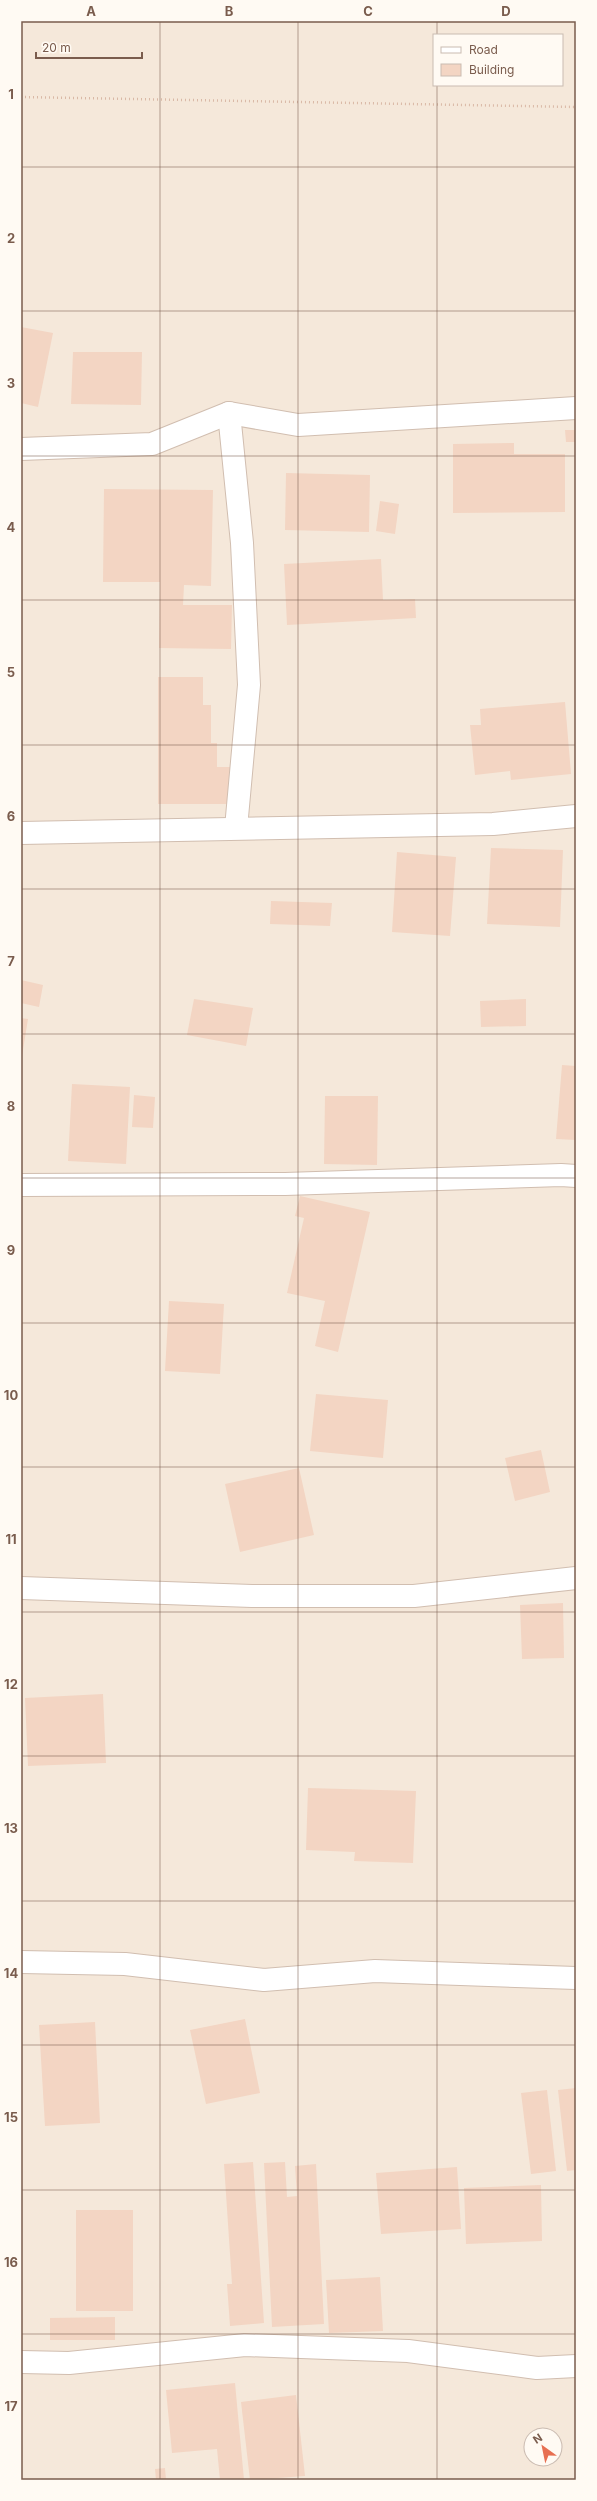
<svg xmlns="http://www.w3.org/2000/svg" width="597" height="2501" viewBox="0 0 597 2501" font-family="Inter,sans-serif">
<rect width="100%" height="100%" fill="#fdf6ec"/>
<path fill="#f5e8da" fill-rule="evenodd" d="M21,21h555v2459h-555zM434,35h128v50h-128zM531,2435h24v24h-24z"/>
<g fill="#f3d5c3">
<path d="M21,327l32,6 -15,74 -17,-4z"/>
<path d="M73,352h69l-1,53 -70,-1z"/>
<path d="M565,430h11v12h-10z"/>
<path d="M514,443v11h51v58l-112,1v-69z"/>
<path d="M286,473l84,2 -1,57 -84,-2z"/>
<path d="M104,489l109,1 -2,96 -27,-1 -1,20h49l-1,44 -72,-1 1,-66h-57z"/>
<path d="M380,501l19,3 -4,30 -19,-3z"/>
<path d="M381,559l2,41 32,-1 1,19 -129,7 -3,-61z"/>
<path d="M158,677h45v28h8v38h6v24h17v37h-76z"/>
<path d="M565,702l6,72 -60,6 -1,-9 -35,4 -5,-50h11l-1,-16z"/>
<path d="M491,848l72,2 -3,77 -73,-3z"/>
<path d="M397,852l59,5 -6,79 -58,-4z"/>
<path d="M271,901l61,2 -2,23 -60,-2z"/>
<path d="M21,980l22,5 -4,22 -18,-4z"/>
<path d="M194,999l59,9 -7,38 -59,-11z"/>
<path d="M526,999v27l-45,1 -1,-26z"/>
<path d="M21,1018l7,1 -6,37h-1z"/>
<path d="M562,1065l14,1v74l-20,-1z"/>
<path d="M72,1084l58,3 -4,77 -58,-3z"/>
<path d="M134,1095l21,2 -2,31 -21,-1z"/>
<path d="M325,1096h53l-1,69 -53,-1z"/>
<path d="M300,1196l70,16 -32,140 -23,-6 10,-45 -38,-8 17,-75 -9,-2z"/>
<path d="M169,1301l55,3 -4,70 -55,-3z"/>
<path d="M316,1394l72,6 -5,58 -73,-7z"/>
<path d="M541,1450l9,42 -35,9 -10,-43z"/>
<path d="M299,1468l15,67 -74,17 -15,-68z"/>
<path d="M563,1603l1,55 -42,1 -2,-54z"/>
<path d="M103,1694l3,69 -78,3 -3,-68z"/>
<path d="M308,1788l108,3 -3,72 -59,-2 1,-9 -49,-2z"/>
<path d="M245,2019l15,74 -54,11 -16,-74z"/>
<path d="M95,2022l5,101 -55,3 -6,-101z"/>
<path d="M576,2088v82l-9,1 -9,-81z"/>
<path d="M547,2090l9,81 -25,3 -10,-81z"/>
<path d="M253,2162l11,161 -34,3 -3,-42h5l-8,-120z"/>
<path d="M285,2162l2,35 10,-1 -2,-30 21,-2 8,160 -52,3 -8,-164z"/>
<path d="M457,2167l4,62 -80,5 -5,-61z"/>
<path d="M541,2185l1,56 -76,3 -2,-56z"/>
<rect x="76" y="2210" width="57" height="101"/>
<path d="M380,2277l3,54 -54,2 -3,-53z"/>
<path d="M115,2317v23h-65v-22z"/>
<path d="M235,2383l9,97h-24l-3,-31 -45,4 -6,-63z"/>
<path d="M296,2395l9,81 -55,4 -9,-78z"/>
<path d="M165,2468l1,12h-10l-1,-11z"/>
</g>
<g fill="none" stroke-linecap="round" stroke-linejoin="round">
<g stroke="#d1beb0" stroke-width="24">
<g id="minor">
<path d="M229,413l13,130 7,142 -13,143"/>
<path d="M21,449l131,-5 77,-31 69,12 278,-17"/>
<path d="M21,833l472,-9 83,-8"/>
<path d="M21,1185l264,-1 276,-9 15,1"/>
<path d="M21,1588l231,8h162l162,-18"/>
<path d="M21,1962l104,2 139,16 111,-9 201,7"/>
<path d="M21,2362l48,1 176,-18 163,6 129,17 39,-2"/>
</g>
</g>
<path stroke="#d9b8a5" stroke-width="2.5" stroke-dasharray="1 3" stroke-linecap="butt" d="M21,97l555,10"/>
<use href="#minor" stroke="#fff" stroke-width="22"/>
</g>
<path fill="none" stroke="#7a5c4d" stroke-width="1" stroke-opacity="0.55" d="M160,21v2459M298,21v2459M437,21v14M437,85v2395M21,167h555M21,311h555M21,456h555M21,600h555M21,745h555M21,889h555M21,1034h555M21,1178h555M21,1323h555M21,1467h555M21,1612h555M21,1756h555M21,1901h555M21,2045h555M21,2190h555M21,2334h555"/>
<rect width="597" height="2501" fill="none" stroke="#fffaf3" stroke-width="44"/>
<rect x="433" y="34" width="130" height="52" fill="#fffaf3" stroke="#cabbb1"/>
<rect x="441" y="47" width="20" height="6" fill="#ffffff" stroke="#cabbb1"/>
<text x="469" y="54" font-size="12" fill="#7a5c4d">Road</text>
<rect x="441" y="64" width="20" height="12" fill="#f3d5c3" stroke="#cabbb1"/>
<text x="469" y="74" font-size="12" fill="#7a5c4d">Building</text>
<g transform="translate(543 2447) rotate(327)"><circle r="19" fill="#fffaf3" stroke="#cabbb1"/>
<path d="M0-3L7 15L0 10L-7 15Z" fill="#e76f51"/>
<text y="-6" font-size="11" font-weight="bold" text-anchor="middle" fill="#7a5c4d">N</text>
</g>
<path d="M36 52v6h106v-6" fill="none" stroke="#7a5c4d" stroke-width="2"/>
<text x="42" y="52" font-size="12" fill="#7a5c4d" stroke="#fffaf3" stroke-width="3" paint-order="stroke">20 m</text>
<rect x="22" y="22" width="553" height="2457" fill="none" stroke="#7a5c4d" stroke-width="1.5"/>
<g font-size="13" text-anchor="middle" font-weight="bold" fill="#7a5c4d">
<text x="91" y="16">A</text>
<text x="229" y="16">B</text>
<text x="368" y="16">C</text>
<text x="506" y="16">D</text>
<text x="11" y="99">1</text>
<text x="11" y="243">2</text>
<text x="11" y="388">3</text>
<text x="11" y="532">4</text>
<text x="11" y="677">5</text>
<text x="11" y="821">6</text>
<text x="11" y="966">7</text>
<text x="11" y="1111">8</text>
<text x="11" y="1255">9</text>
<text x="11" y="1400">10</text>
<text x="11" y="1544">11</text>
<text x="11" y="1689">12</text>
<text x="11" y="1833">13</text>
<text x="11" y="1978">14</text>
<text x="11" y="2122">15</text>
<text x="11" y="2267">16</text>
<text x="11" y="2411">17</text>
</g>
</svg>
